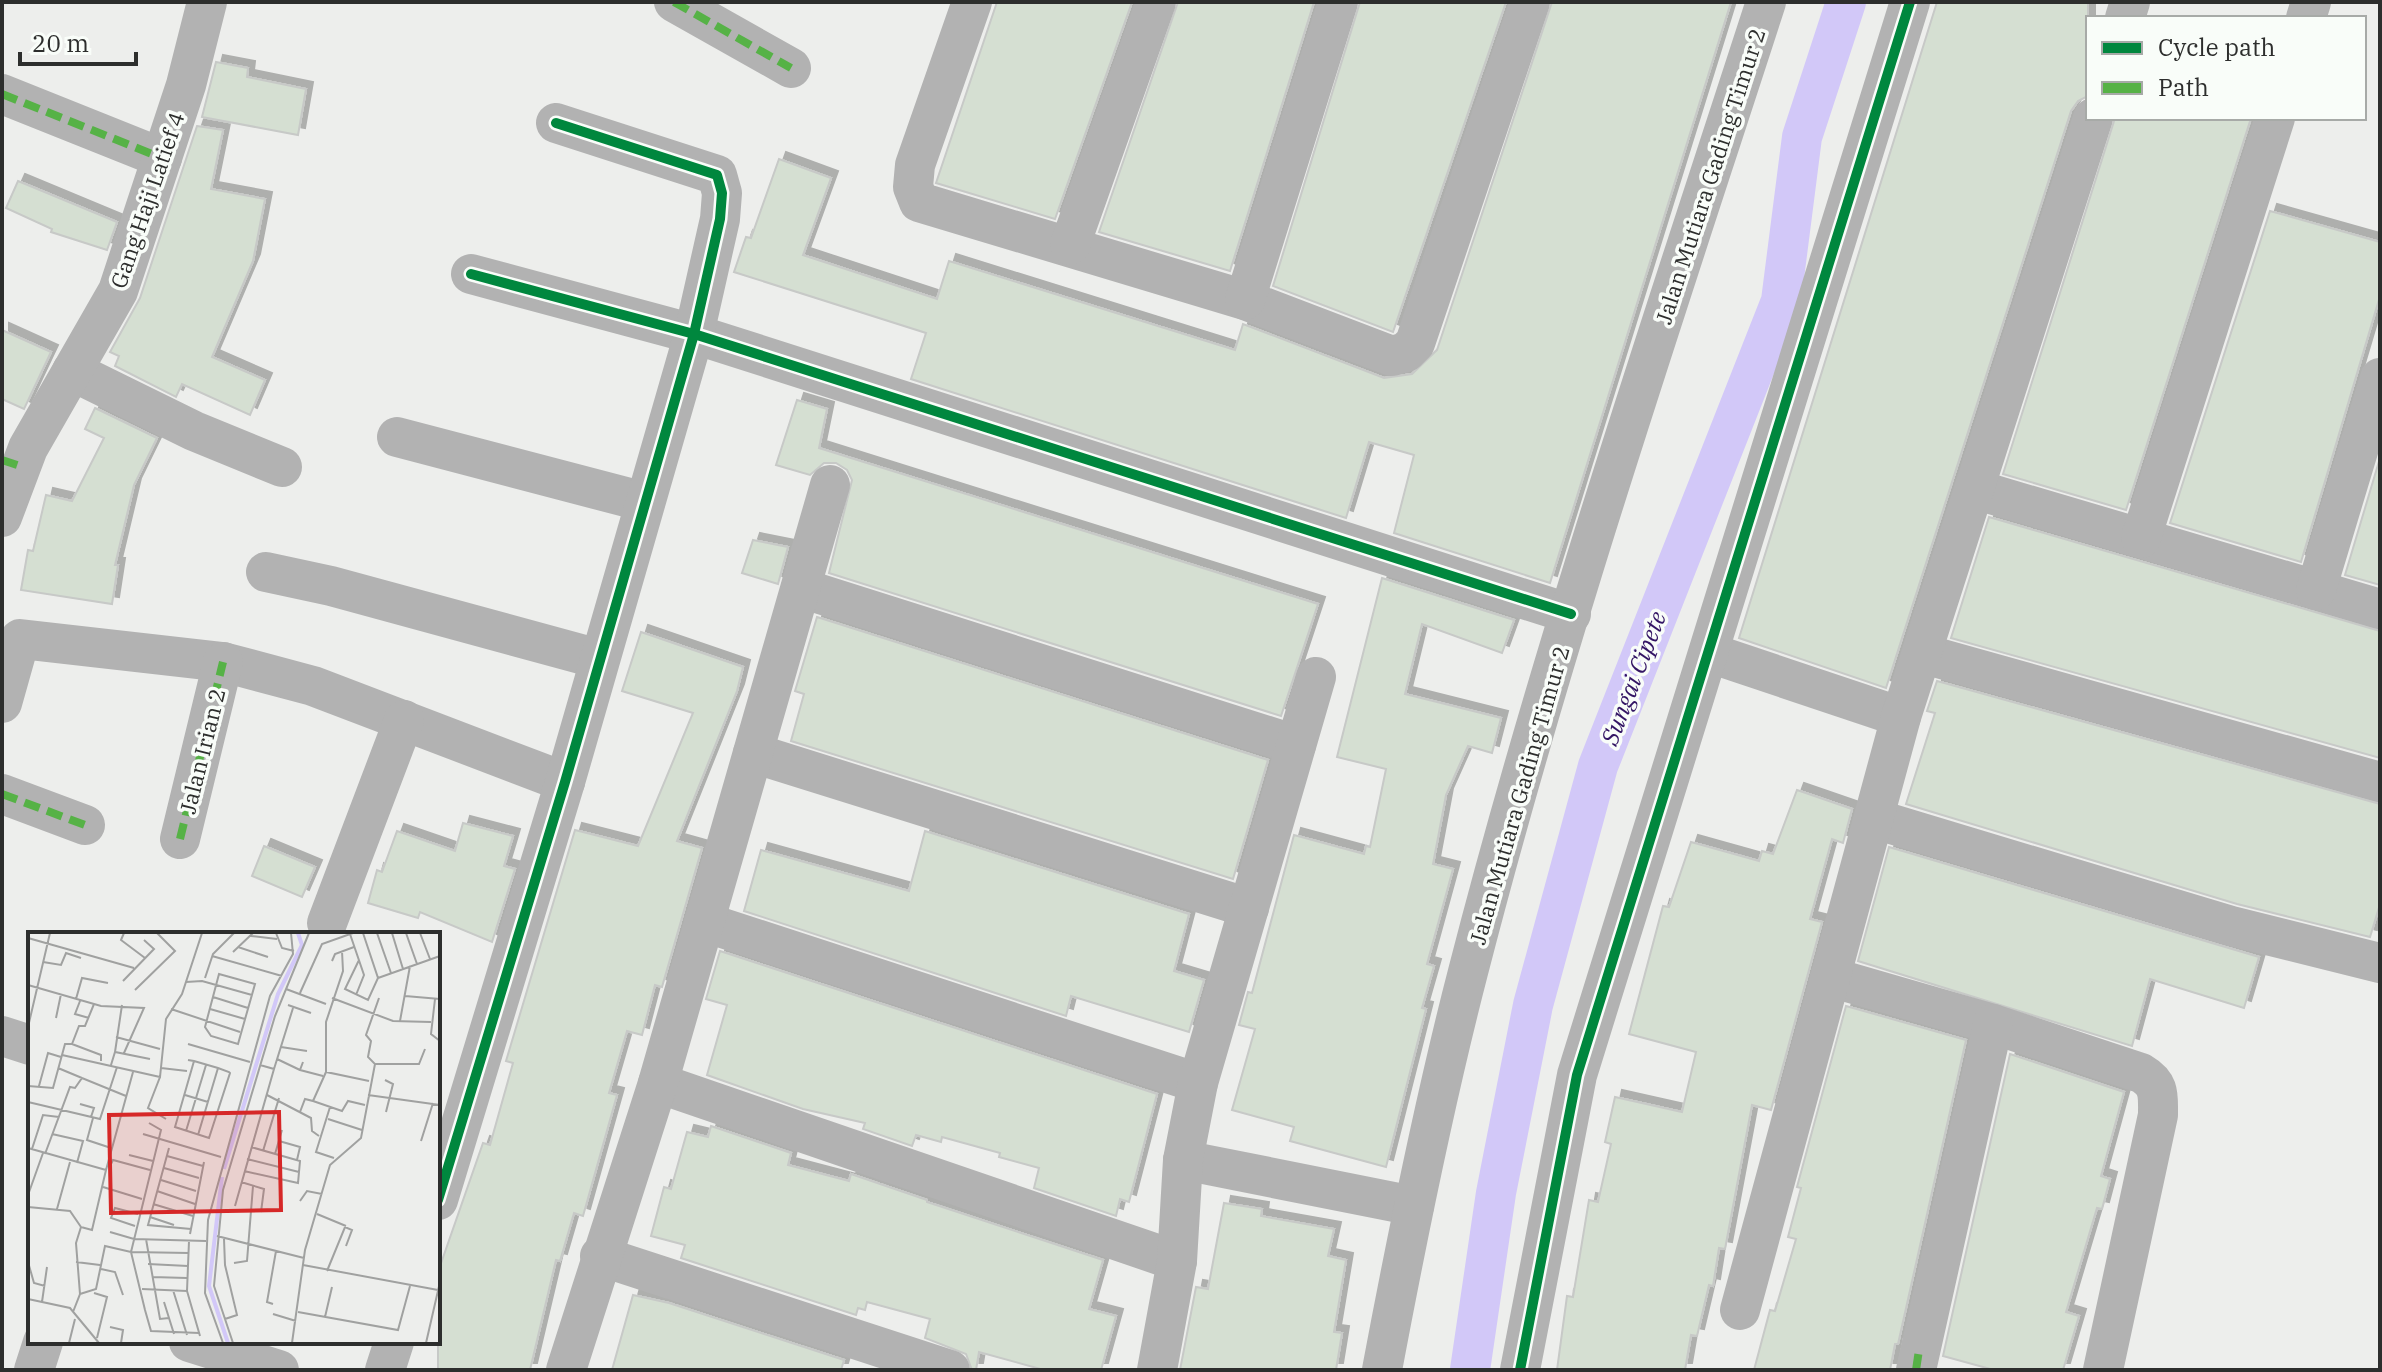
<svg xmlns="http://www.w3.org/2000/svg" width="2382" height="1372" viewBox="0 0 2382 1372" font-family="'IBM Plex Serif',serif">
<defs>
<filter id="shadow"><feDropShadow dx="7" dy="-7" stdDeviation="0" flood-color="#0004"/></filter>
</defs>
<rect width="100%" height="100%" fill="#edeeec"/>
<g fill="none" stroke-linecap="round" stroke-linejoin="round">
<path stroke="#d2c8f8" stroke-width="40" d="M1470,1370l26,-177 37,-188 65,-239 183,-465 21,-164 44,-135"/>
</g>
<g fill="#d5dfd2" stroke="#c7c9c7" stroke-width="2" filter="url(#shadow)">
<path d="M997,2h135l-77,217 -119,-36z"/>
<path d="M1178,2h136l-84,269 -131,-39z"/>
<path d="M1360,2h146l-113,330 -120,-46z"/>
<path d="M1552,2h179l-181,581 -156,-50 20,-78 -45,-13 -23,76 -435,-139 15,-46 -192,-61 12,-35 5,1 28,-79 52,19 -28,77 134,44 12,-38 286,89 8,-26 141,54 28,-4 25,-24z"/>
<path d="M1937,2h151v94l-10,5 -7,10 -185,577 -147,-50z"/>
<path d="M216,62l32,6 -1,9 59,12 -8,46 -96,-18z"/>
<path d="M2115,118h136l-125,392 -123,-36z"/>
<path d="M197,126l26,4 -12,59 54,10 -12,62 -41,96 53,23 -15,35 -68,-31 -6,13 -61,-31 4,-10 -9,-4 30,-54z"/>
<path d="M18,181l99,41 -10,28 -56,-18 1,-3 -46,-21z"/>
<path d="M2270,211l110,31v54l-79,266 -131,-39z"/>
<path d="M2,330l49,22 -27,57 -22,-10z"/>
<path d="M797,400l30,9 -8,39 499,156 -37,112 -452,-143 23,-93 -5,-10 -11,-7h-12l-14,12 -34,-10z"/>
<path d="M95,408l62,30 -23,47 -19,80h3l-6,39 -91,-14 7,-40 5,1 13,-56 26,6 32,-63 -19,-9z"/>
<path d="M2380,458v127l-35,-10z"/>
<path d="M1989,517l391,114v127l-429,-120z"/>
<path d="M753,540l35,7 -10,37 -36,-11z"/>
<path d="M1382,578l132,42 -12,33 -80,-29 -17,70 96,24 -9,35 -24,-7 -22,49 -13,69 20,5 -26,95 7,2 -12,42 4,1 -40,158 -96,-26 4,-14 -62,-17 23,-81 -16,-4 9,-33 4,1 42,-158 70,19 2,-8 4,1 16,-78 -49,-12z"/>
<path d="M817,617l451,143 -35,119 -442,-138 13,-47 -9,-3z"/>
<path d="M641,632l102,35 -6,24 -60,150 25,7 -40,139 -7,-2 -13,50 -15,-4 -18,62 8,2 -34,121 -9,-3 -14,48 -4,-1 -26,110h-92v-98l45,-129 7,2 23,-82 -7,-2 69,-231 63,16 55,-133 -71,-22z"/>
<path d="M1937,681l443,123v100l-10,33 -133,-33 -331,-100 29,-91 -8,-2z"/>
<path d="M1797,790l55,19 -9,34 -11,-4 -22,80 12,3 -51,188 -19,-5 -27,144 -6,-1 -6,38 -4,-1 -12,51 -6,-1 -6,35h-128l10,-74 6,1 16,-97 9,2 13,-58 -6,-2 10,-45 67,15 14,-60 -67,-18 34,-128 6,1 22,-65 68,19 3,-10 11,3z"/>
<path d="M463,823l50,13 -9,30 11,3 -23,73 -72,-30 -2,6 -50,-15 9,-33 5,2 15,-41 58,20z"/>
<path d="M925,831l264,83 -15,57 30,9 -15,52 -118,-36 -5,20 -322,-105 17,-61 148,41z"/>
<path d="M264,846l51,21 -13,30 -50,-21z"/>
<path d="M1889,847l370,110 -15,51 -94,-29 -18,67 -274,-85z"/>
<path d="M720,951l437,143 -28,108 -9,-3 -4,17 -82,-28 5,-20 -40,-11 1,-4 -58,-16 -1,5 -25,-7 -4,11 -49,-17 2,-6 -62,-14 -96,-34 20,-70 -21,-6z"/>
<path d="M1846,1006l120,34 -68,304h-3l-5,26h-136l16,-60 5,1 21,-72 -8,-2 13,-49 -4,-1z"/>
<path d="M2010,1054l114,38 -23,84 9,3 -8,30 -5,-1 -31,104 13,4 -16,54h-69l-51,-14z"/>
<path d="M711,1126l80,27 -3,12 61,16 2,-7 76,26v2l176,58 -14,49 27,7 -15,54h-57l-65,-18 -3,18h-4l-6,-16 -41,-16 5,-19 -63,-17 -2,8 -7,-2 -2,7 -175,-57 4,-13 -34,-9 13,-49 7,2 16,-57 21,5z"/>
<path d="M1224,1203l38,6 -1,7 73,13 -6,27 18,4 -12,72 8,1 -6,37h-156l16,-83 12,2z"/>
<path d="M633,1295l36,8 175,57 -3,10h-229z"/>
</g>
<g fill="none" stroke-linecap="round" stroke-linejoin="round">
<g stroke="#b2b2b2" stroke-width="40">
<path d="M674,2l117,66"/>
<path d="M972,2l-57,163 -2,22 6,15 326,98 147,56 14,-4 9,-9 115,-341"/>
<path d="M2125,18l5,-16"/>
<path d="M2306,18l5,-16"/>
<path d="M2,94l160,64"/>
<path d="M1070,245l86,-243"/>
<path d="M471,274l223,60 877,280"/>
<path d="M1245,300l93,-298"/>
<path d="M72,371l122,60 88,36"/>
<path d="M397,437l248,65"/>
<path d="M1974,489l406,120"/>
<path d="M2,517l26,-69 90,-157 68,-206 21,-83"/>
<path d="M2141,538l134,-420"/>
<path d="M266,572l65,14 268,73"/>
<path d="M801,588l495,157"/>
<path d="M2316,590l64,-212"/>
<path d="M1710,653l191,64"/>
<path d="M1924,654l456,128"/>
<path d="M2,703l18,-64 203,23 90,24 252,96"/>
<path d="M753,753l496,155"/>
<path d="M2,794l83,31"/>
<path d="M1875,819l356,107 149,37"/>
<path d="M180,839l43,-177"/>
<path d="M704,922l494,161"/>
<path d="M327,923l77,-203"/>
<path d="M1830,977l163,47 148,49c19,11 17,22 17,42l-55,255"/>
<path d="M2,1036l28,9"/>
<path d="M658,1083l519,178"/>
<path d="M1183,1160l231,46"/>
<path d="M438,1200l127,-418 129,-448 26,-115 2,-26 -5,-18 -161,-52"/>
<path d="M600,1256l350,114"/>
<path d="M1740,1310l161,-593 192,-599"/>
<path d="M189,1342l90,28"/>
<path d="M34,1370l9,-28"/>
<path d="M385,1370l9,-28"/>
<path d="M566,1370l92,-287 172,-598"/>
<path d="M1157,1370l20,-109 6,-101 15,-77 118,-406"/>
<path d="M1382,1370c25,-133 52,-267 86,-398 84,-327 194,-649 298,-970"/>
<path d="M1520,1370l57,-295 333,-1073"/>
<path d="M1916,1370l77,-346"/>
</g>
<g stroke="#56b246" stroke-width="8" stroke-dasharray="16 8" stroke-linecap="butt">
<path d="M674,2l117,66"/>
<path d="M2,94l160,64"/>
<path d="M2,460l18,6"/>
<path d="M2,794l83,31"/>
<path d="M180,839l43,-177"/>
<path d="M1916,1370l3,-20"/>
</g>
<g stroke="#f9fdf9" stroke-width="15">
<g id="cycleway">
<path d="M471,274l223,60 877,280"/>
<path d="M438,1200l127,-418 129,-448 26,-115 2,-26 -5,-18 -161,-52"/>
<path d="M1520,1370l57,-295 333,-1073"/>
</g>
</g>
<use href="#cycleway" stroke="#00873e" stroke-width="10"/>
</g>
<g text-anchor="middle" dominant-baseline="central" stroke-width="7" stroke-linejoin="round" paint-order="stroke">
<g font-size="22" fill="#2d2e2d" stroke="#f9fdf9">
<text transform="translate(1710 176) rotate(-72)">Jalan Mutiara Gading Timur 2</text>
<text transform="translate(147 200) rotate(-71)">Gang Haji Latief 4</text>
<text transform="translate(202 751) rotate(-76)">Jalan Irian 2</text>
<text transform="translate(1519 795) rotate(-74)">Jalan Mutiara Gading Timur 2</text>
</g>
<g font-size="24" font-style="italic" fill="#331564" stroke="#f9fdf9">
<text transform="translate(1633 678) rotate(-69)">Sungai Cipete</text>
</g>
</g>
<g transform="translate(28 932)">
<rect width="412" height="412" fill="#edeeec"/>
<path fill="none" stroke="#d2c8f8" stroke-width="4" d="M196,237l54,-175 24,-49 -4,-12M194,245l-13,109 19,57"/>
<path fill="none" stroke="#a0a1a0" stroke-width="2" d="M96,1l-3,7 24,18M248,1l6,15 12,3M349,1l14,40M364,1l11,36M378,1l11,31M392,1l10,26M322,2l14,41 -8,20M223,4l26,3M0,6l106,30M210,15l30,10M205,20l20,-19M184,24l70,20M331,28l-14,29 23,11 10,-22 -15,-45M304,29l3,-7 19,-7M15,30l18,3 5,-12 15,5M191,42l36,10 -17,60 -27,-8 -6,-9zM177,46l8,-24 21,-21M350,46l62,-22M95,49l31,-32 -10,-9M158,50l16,-1 50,14M0,53l73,21 43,2 -20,45M258,57l40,15M107,58l40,-39 -18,-18M272,61l22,-49 31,-11M377,64l35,3M185,65l35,11M304,66l61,23 38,1M48,67l6,-21 26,5M407,67l-4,35 9,7M52,69l-5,13 14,4M260,73l23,8M143,77l69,23M182,77l35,10M28,86l5,-24M372,89l10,-55M0,95l22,-94M88,105l44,12M44,112l29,11v6M160,112l62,18M253,115l26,4M87,120l7,-47M34,123l98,22 6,-58 16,-25 20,-61M249,127l23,11M160,128l6,1 24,7 11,4 1,1 -21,65 -34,-11 19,-66M275,130l-3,8 23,6M347,132h44l6,-15M83,133l4,-13 35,7M30,136l24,10M133,136l26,3M246,137l19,-61M298,140v-50l17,-51 -1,-20M132,145l-12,31 18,11M357,148l8,4 -7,28M0,154l25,2 12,-44h7l7,-18h6l9,-22M11,154l9,-33 13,4M157,163l23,7M239,163l44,23 1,13 7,5M340,163l72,10M285,169l29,10 6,-10 17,4M0,170l72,17 17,-52M52,172l14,4 -3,9M302,175l-14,45 18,6M272,180l5,-13 8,2 13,-29 43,9M65,186l-6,22 24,8M300,187l34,11M121,191l12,7 -30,122 14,58 6,21 48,2M158,199l20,-66M24,202l31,7 -6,22M115,202l78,23M170,203l20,-67M251,209l21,6 -3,13M393,209l12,-38M0,216l78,22 27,-98M141,216l-21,77 43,4M4,217l11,-34 16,2M235,219l16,-53M17,222l25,-67 5,1 7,-10 44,18M247,222l7,-24M101,223l24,6M139,224l36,10M219,227l52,13M81,236l4,-8 37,10M136,236l35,10M216,239l54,12 2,-22 -49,-14M133,248l35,11M213,250l23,7 -3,23M75,255l39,12M129,259l38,13M0,263l15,-42M272,269l7,-10 15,3M125,272l40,12M207,274l39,-137 -14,-4M0,275l42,4 11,16M29,277l13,-47M289,282l29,12M122,285l24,8M107,294l-24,-8 4,-10 23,6M82,300l24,7 72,2M162,302l14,-72M189,304l87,22M118,307l14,80 9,-1M196,307l1,26 12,50 -12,4M161,309l-2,50 13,45M0,330l6,21 11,3M48,330l24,3M206,331l13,-2 6,-75M120,332l40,2M275,333l135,25M73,337l14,3 8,23M299,339l18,-44 7,3 -6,16M124,345l35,1M114,357l45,2M145,358l14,45M66,361l13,4 -10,41M52,362l16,-5 9,-43 26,6 58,1M0,367l42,9 29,35M14,370l5,-35M136,370l10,32M245,372l-6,-2 9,-51M45,380l7,-18 -4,-51 5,-16 11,3 14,-60M270,380l100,18 12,-44M245,382l23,7M297,385l7,-30M82,395l13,3 -2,13M41,411l6,-24M195,411l-18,-50 3,-73 62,-224 23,-42 -2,-21M205,411l-19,-57 9,-96 52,-174 34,-83M264,411l13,-93 25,-85 31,-27 14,-74 -7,-7 3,-16 -5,-6 13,-37M398,411l14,-61"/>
<path fill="#d62828" fill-opacity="0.15" stroke="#d62828" stroke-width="4" d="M251,180l2,98 -170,3 -2,-98z"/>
<rect width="412" height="412" fill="none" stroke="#2d2e2d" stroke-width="4"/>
</g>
<rect width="2382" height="1372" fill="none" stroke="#2d2e2d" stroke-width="8"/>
<rect x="2086" y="16" width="280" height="104" fill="#f9fdf9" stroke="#a7aaa7" stroke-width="2"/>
<rect x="2102" y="42" width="40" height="12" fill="#00873e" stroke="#a7aaa7" stroke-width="2"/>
<text x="2158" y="56" font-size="24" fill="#2d2e2d">Cycle path</text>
<rect x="2102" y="82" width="40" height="12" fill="#56b246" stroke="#a7aaa7" stroke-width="2"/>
<text x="2158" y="96" font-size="24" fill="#2d2e2d">Path</text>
<path d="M20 52v12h116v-12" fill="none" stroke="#2d2e2d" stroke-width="4"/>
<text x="32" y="52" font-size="24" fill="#2d2e2d" stroke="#f9fdf9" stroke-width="6" paint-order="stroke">20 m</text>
</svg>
